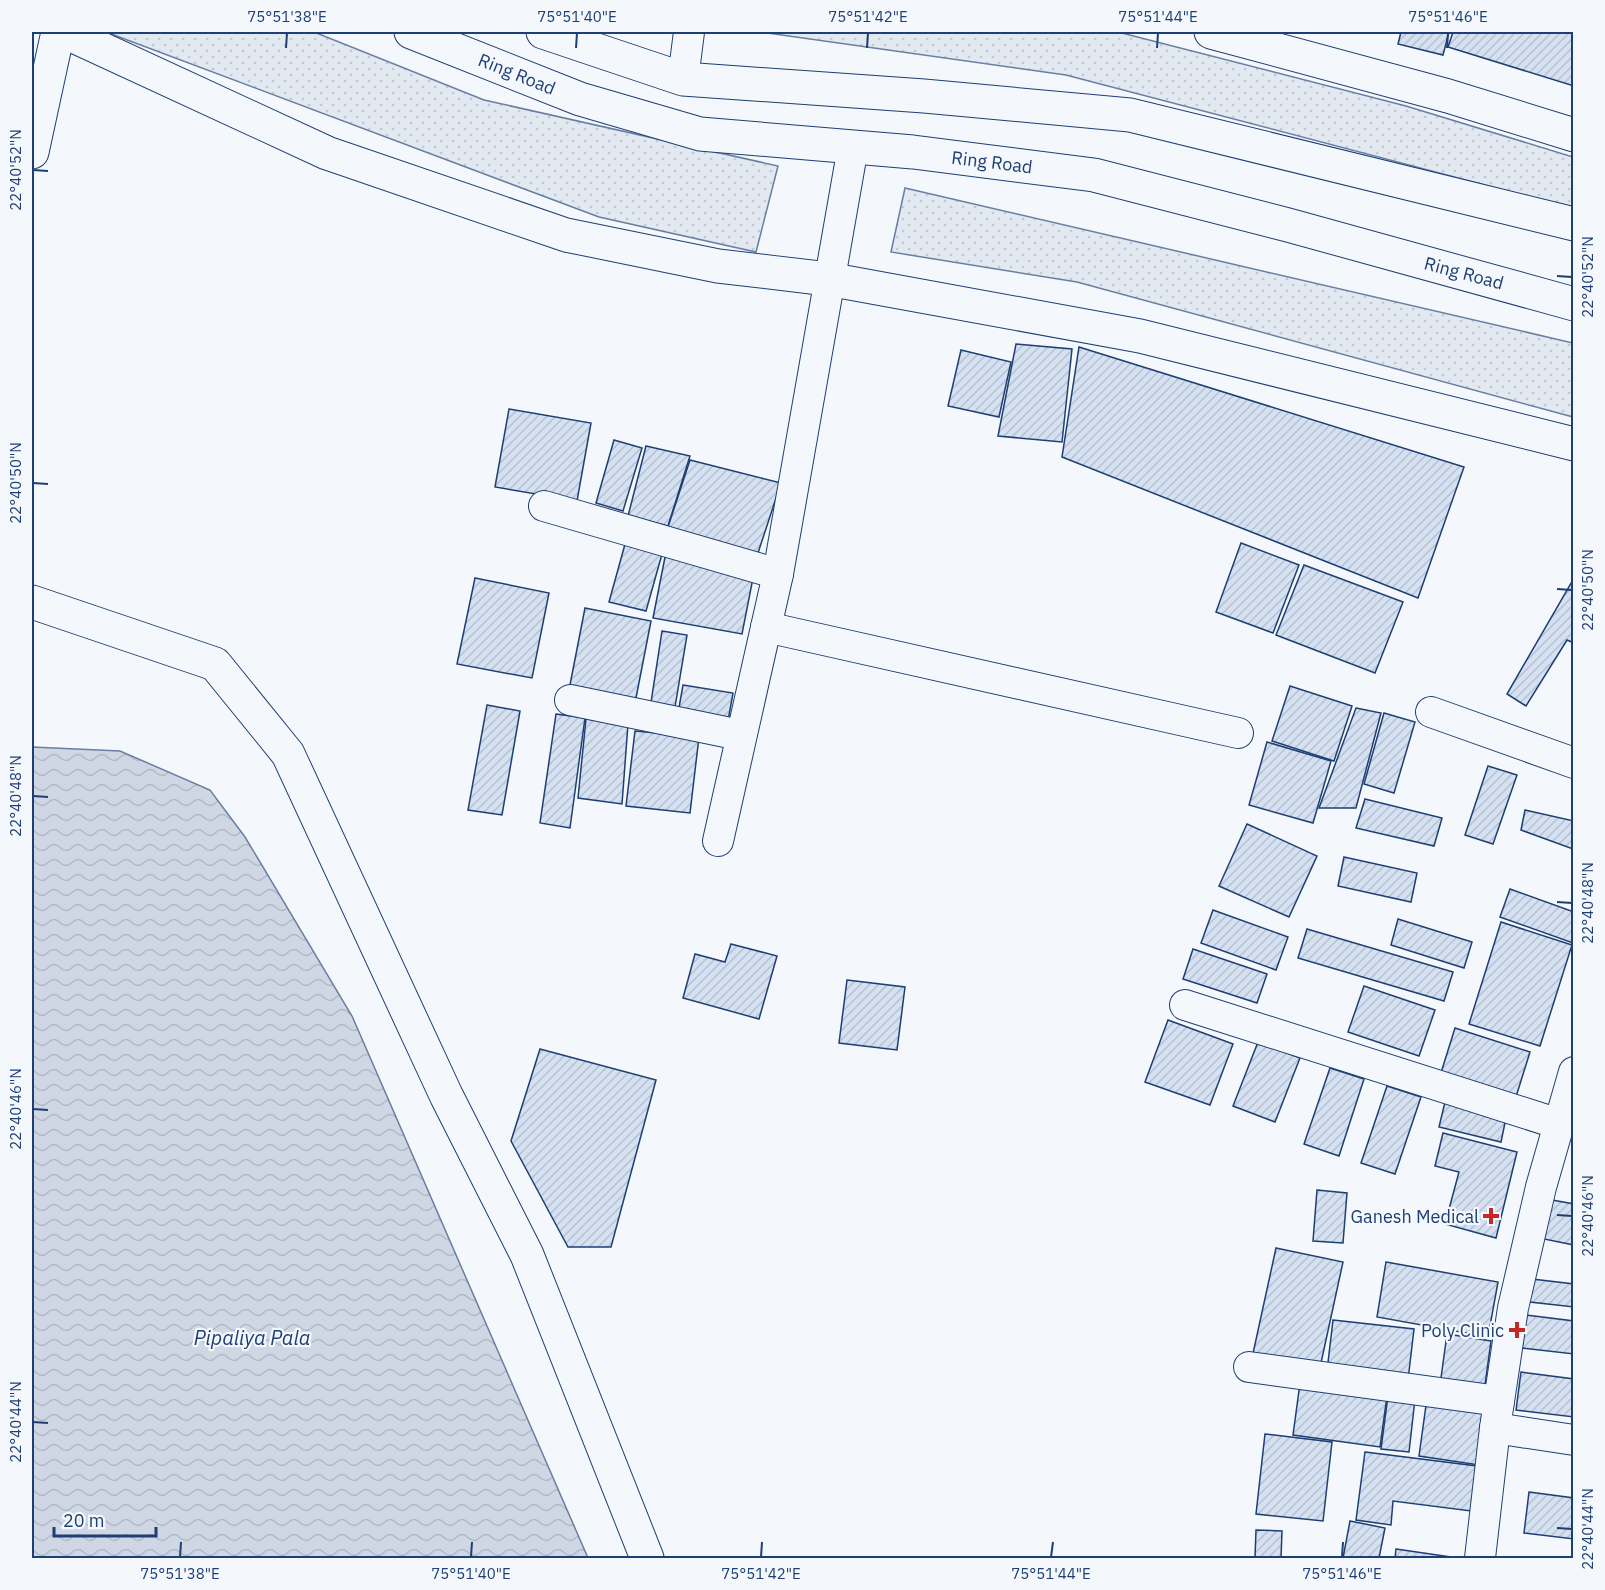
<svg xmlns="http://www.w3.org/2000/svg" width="1605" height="1590" viewBox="0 0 1605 1590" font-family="'IBM Plex Sans',sans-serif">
<defs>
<pattern id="garden-dots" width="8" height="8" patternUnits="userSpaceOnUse" patternTransform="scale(1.5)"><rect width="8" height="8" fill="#e3e9f0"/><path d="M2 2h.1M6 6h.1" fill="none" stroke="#c2c9d1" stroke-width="1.8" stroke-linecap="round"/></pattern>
<pattern id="water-waves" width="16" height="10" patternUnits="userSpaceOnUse" patternTransform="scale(1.5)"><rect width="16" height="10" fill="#cfd7e4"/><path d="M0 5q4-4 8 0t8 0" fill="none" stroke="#b1bac7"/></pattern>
<pattern id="building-hatch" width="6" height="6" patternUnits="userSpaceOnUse" patternTransform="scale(1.5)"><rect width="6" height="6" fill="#d5e0f0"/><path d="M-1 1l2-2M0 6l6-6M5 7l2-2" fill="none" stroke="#b6c1d1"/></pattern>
</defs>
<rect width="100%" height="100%" fill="#f4f7fb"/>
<g fill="url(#garden-dots)" stroke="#687fa3" stroke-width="1.5">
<path d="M106,32h208l170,68 294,66 -22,86 -157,-35z"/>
<path d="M760,32h358l288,74 167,51v51l-507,-133z"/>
<path d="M905,188l668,155v74l-496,-135 -186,-30z"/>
</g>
<path fill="url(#water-waves)" stroke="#687fa3" stroke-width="1.5" d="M32,747l88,4 90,39 35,47 107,179 236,542h-556z"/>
<g fill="url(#building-hatch)" stroke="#1d3f73" stroke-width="1.5">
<path d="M1401,32h48l-6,23 -45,-11z"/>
<path d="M1453,32h121v54l-126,-39z"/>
<path d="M1016,344l56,5 -10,93 -64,-6z"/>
<path d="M1079,347l385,120 -46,131 -356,-141z"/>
<path d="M961,350l50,12 -12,55 -51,-11z"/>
<path d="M509,409l82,14 -14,78 -82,-14z"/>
<path d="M614,440l28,8 -19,63 -27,-8z"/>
<path d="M646,446l44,10 -22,70 -40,-10z"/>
<path d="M690,460l91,23 -24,73 -89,-29z"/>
<path d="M627,537l37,10 -18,64 -37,-9z"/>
<path d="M1241,543l58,22 -26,68 -57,-21z"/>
<path d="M666,552l87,26 -11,56 -89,-16z"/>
<path d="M1304,565l99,37 -28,71 -99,-38z"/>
<path d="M475,578l74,15 -17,85 -75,-14z"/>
<path d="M1574,578v65l-7,-3 -41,66 -19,-12z"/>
<path d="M585,608l66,13 -16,82 -66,-13z"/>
<path d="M662,631l25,4 -13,78 -24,-4z"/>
<path d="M683,685l50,8 -5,28 -50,-8z"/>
<path d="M1290,686l62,20 -18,55 -62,-20z"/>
<path d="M487,705l33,6 -18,104 -34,-5z"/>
<path d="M1356,708l25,5 -25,95h-37z"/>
<path d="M1384,713l31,9 -21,71 -30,-9z"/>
<path d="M556,714l29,4 -15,110 -30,-5z"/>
<path d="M586,719l42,5 -6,80 -44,-6z"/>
<path d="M635,731l64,6 -9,76 -64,-7z"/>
<path d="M1267,742l64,19 -18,62 -64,-18z"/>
<path d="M1488,766l29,9 -24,69 -28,-9z"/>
<path d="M1365,799l77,19 -8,28 -78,-18z"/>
<path d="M1525,810l49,11 -1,28 -52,-19z"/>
<path d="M1247,824l70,32 -28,61 -70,-31z"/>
<path d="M1344,857l73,16 -6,29 -73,-16z"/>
<path d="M1510,889l64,23 -1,31 -73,-26z"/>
<path d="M1213,910l75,27 -12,33 -75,-27z"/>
<path d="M1398,919l74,23 -8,26 -73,-23z"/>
<path d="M1501,922l71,23 -32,101 -71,-22z"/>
<path d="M1307,929l146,43 -9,29 -146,-43z"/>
<path d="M731,944l46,12 -18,63 -76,-21 12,-44 30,8z"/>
<path d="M1193,949l74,25 -10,29 -74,-24z"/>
<path d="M847,980l58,7 -8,63 -58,-7z"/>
<path d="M1364,986l71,24 -16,46 -71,-24z"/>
<path d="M1168,1020l65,24 -23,61 -65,-23z"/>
<path d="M1455,1028l75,24 -15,48 -75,-24z"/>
<path d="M1258,1042l42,16 -25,64 -42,-16z"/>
<path d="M540,1049l116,31 -45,167h-43l-57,-106z"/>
<path d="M1330,1068l34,11 -25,77 -35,-12z"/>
<path d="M1387,1086l34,11 -26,77 -34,-11z"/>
<path d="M1446,1098l61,15 -6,29 -62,-15z"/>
<path d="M1443,1133l74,19 -21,86 -51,-14 14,-52 -24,-6z"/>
<path d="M1317,1190l30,3 -4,50 -30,-2z"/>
<path d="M1552,1200l22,4v41l-30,-6z"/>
<path d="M1276,1248l67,14 -24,110 -67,-14z"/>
<path d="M1386,1262l112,20 -10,55 -111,-20z"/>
<path d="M1532,1279l42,5v23l-44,-5z"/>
<path d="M1526,1315l48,6v33l-52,-6z"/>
<path d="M1333,1320l81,9 -6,51 -81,-9z"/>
<path d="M1447,1334l44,7 -7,51 -44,-7z"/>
<path d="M1521,1372l53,7v38l-58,-7z"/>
<path d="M1300,1383l87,13 -7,51 -87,-12z"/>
<path d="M1388,1396l27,3 -6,53 -28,-3z"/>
<path d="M1427,1398l60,8 -8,59 -60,-9z"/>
<path d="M1265,1434l67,8 -9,79 -67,-7z"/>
<path d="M1365,1452l112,14 -6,45 -78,-10 -2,24 -35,-5z"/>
<path d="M1529,1492l45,6v41l-50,-6z"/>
<path d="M1350,1521l35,7 -6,30h-36z"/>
<path d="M1256,1530l26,1 -1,27h-26z"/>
<path d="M1396,1549l62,9h-63z"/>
</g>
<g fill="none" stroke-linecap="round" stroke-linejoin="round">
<g stroke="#1d3f73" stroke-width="32">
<g id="minor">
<path d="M683,79l6,-47"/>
<path d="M544,506l234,68"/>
<path d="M766,627l472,106"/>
<path d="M570,700l170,35"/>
<path d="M1431,712l143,51"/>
<path d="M718,841l60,-267 75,-427"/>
<path d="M1185,1005l374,119"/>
<path d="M1249,1367l250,34"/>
<path d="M1495,1428l79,12"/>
<path d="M1480,1558l15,-130 18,-120 28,-121 33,-115"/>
</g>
</g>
<g stroke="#1d3f73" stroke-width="35">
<g id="tertiary">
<path d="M65,32l262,121 239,82 152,31 110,13 312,57 434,108"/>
<path d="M1211,32l237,64 126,39"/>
<path d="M32,152l26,-120"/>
<path d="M32,602l183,62 73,90 158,341 81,160 120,303"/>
</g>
</g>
<g stroke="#1d3f73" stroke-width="35">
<g id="trunk">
<path d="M411,32l169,67 120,35 213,18 181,23 194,50 286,79"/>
<path d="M543,32l140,47 241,17 206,19 444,109"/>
</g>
</g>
<use href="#minor" stroke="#f4f7fb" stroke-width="30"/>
<use href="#tertiary" stroke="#f4f7fb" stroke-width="33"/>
<use href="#trunk" stroke="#f4f7fb" stroke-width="33"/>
</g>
<path fill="none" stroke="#1d3f73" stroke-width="2" d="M286,48l1,-15M576,48l1,-15M867,48l1,-15M1157,48l1,-15M1447,48l1,-15M33,170l15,1M1557,276l15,1M33,483l15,1M1557,589l15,1M33,796l15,1M1557,902l15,1M33,1109l15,1M1557,1215l15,1M33,1422l15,1M1557,1528l15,1M180,1557l1,-15M471,1557l1,-15M761,1557l1,-15M1051,1557l2,-15M1342,1557l1,-15"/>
<g fill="#c62828" stroke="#f4f7fb" stroke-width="2">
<path d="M1488 1207h6v6h6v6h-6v6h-6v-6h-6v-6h6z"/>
<path d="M1514 1321h6v6h6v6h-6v6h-6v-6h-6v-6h6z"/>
</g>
<g text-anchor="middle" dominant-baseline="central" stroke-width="4.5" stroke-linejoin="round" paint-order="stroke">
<g font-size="18" fill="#1d3f73" stroke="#f4f7fb">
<text transform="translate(517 74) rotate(22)">Ring Road</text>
<text transform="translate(992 162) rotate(7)">Ring Road</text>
<text transform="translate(1464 273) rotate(15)">Ring Road</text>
</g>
<g font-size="18" fill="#1d3f73" stroke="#f4f7fb" text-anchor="end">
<text x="1479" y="1216">Ganesh Medical</text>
<text x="1504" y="1330">Poly Clinic</text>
</g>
<g font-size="20" font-style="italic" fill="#1d3f73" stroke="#f4f7fb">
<text x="252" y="1337">Pipaliya Pala</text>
</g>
</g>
<rect width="1605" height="1590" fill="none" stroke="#f4f7fb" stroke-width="66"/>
<path d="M54 1527v9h102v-9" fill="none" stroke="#1d3f73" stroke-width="3"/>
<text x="63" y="1527" font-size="18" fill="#1d3f73" stroke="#f4f7fb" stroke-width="4.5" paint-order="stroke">20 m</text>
<rect x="33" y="33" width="1539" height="1524" fill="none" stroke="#1d3f73" stroke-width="2"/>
<g font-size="15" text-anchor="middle" fill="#1d3f73">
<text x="287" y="22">75°51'38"E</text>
<text x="577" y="22">75°51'40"E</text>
<text x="868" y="22">75°51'42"E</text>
<text x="1158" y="22">75°51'44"E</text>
<text x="1448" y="22">75°51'46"E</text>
<text transform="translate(16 170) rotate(-90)" y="5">22°40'52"N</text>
<text transform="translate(1588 277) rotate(-90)" y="5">22°40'52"N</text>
<text transform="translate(16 483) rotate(-90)" y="5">22°40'50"N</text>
<text transform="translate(1588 590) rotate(-90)" y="5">22°40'50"N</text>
<text transform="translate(16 796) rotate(-90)" y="5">22°40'48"N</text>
<text transform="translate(1588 903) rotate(-90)" y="5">22°40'48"N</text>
<text transform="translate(16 1109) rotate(-90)" y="5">22°40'46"N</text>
<text transform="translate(1588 1216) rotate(-90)" y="5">22°40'46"N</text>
<text transform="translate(16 1422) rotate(-90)" y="5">22°40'44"N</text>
<text transform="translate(1588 1529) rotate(-90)" y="5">22°40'44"N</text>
<text x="180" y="1579">75°51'38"E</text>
<text x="471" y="1579">75°51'40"E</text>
<text x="761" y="1579">75°51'42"E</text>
<text x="1051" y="1579">75°51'44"E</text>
<text x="1342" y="1579">75°51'46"E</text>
</g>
</svg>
